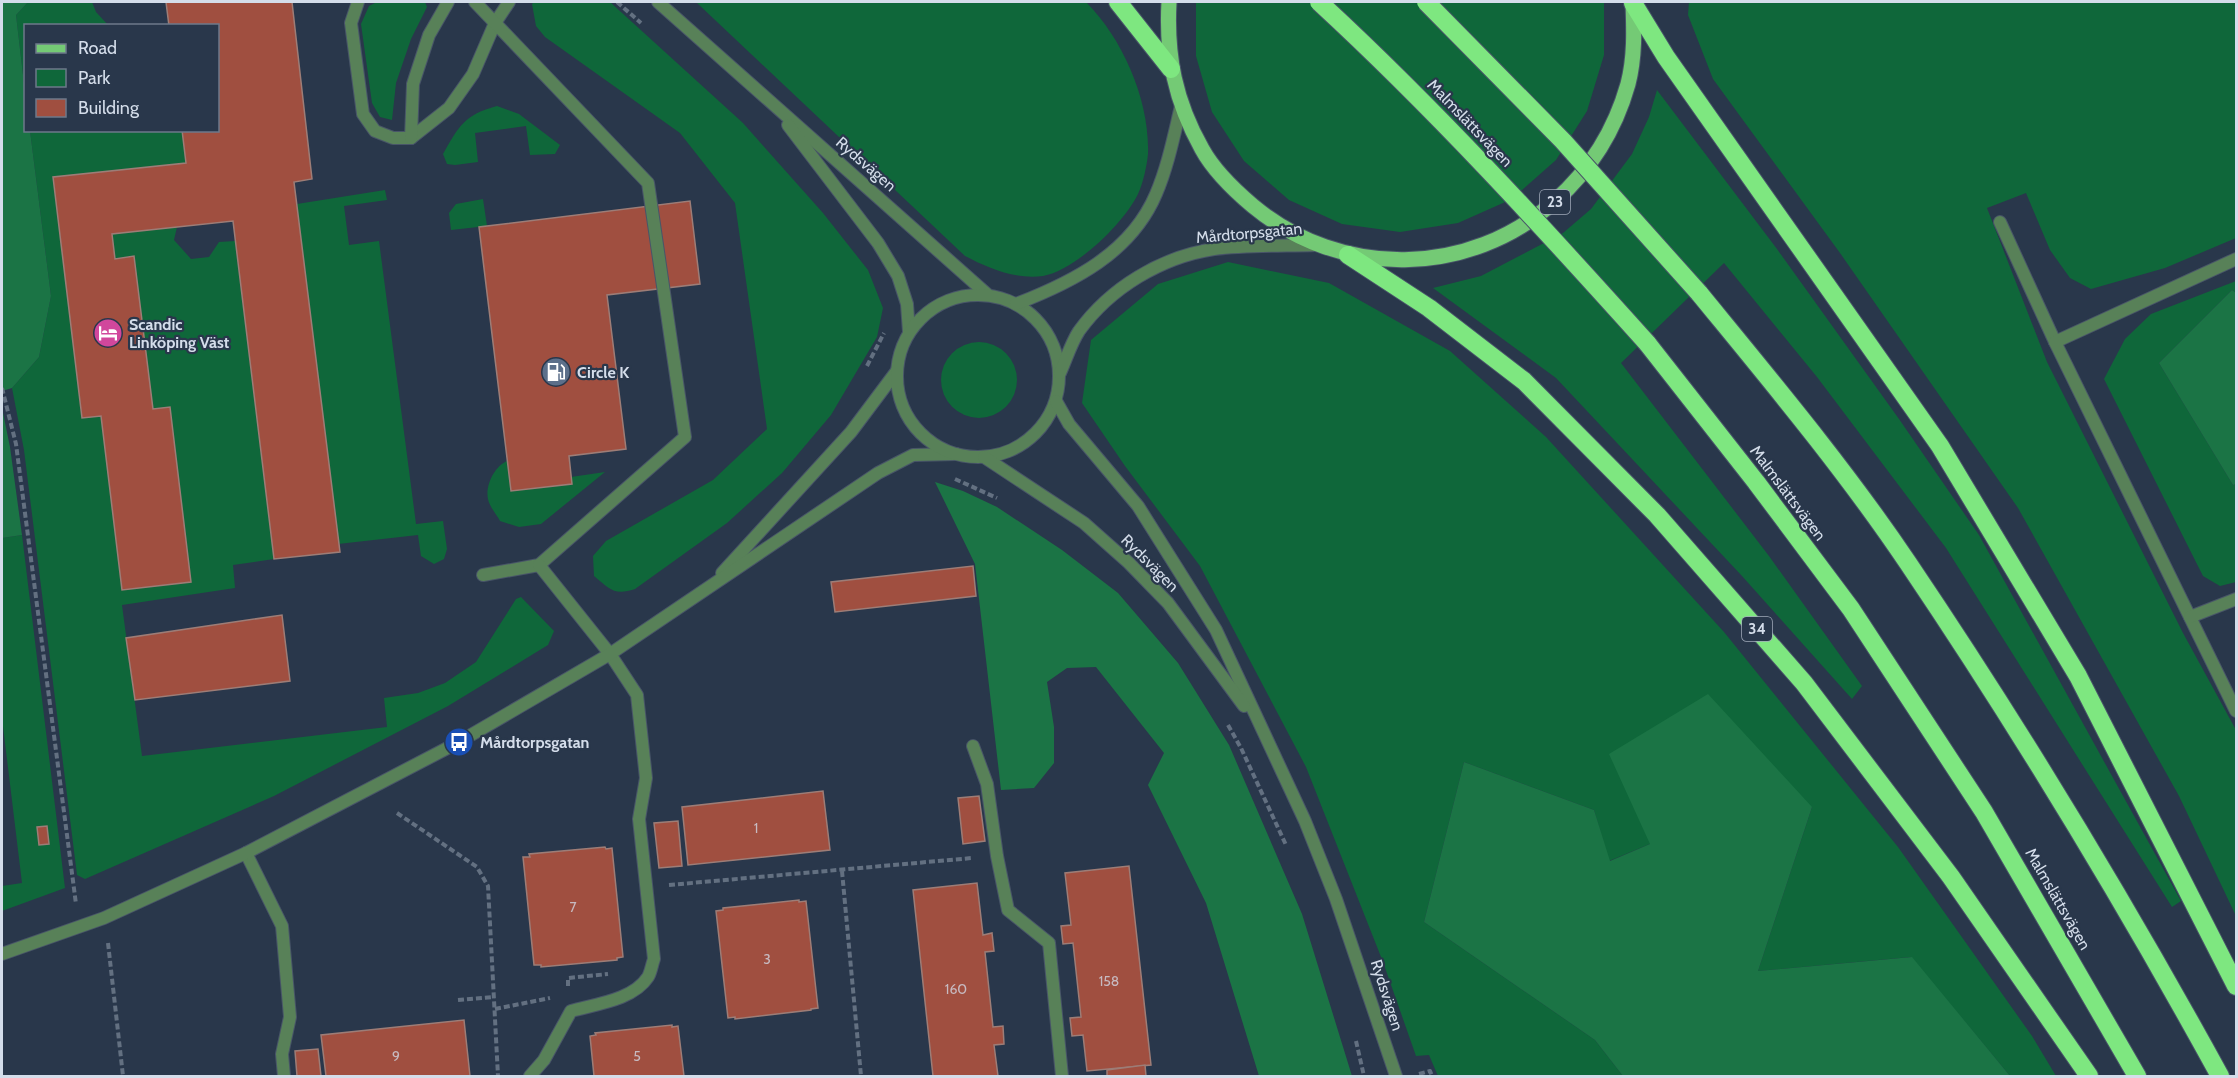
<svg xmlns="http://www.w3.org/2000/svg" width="2238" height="1078" viewBox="0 0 2238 1078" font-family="Cabin,sans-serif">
<rect width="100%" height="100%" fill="#29374b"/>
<g fill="#0f673a">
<path d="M28,2h64l4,10 12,13 -82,1 -1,66 -9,-77z"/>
<path d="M377,2h48l2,5 -16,32 -15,44 -4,37 -12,-3 -8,-14 -11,-79 8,-18z"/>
<path d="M534,2h76l133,121 80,90 45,57 15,38 -6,29 -46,78 -49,58 -55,50 -92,66c-21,7 -25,0 -41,-13l-1,-20 13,-15 107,-61 54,-51 -32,-226 -55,-70 -135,-96 -9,-11 -4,-22z"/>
<path d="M696,2h390c37,37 64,99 62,152 -1,11 -5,30 -10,40 -14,29 -62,76 -95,82 -27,4 -55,-8 -78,-20z"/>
<path d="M1196,2h408v53l-17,56 -31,49 -44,39 -54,24 -58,9 -58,-8 -53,-24 -45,-39 -32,-49 -16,-56z"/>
<path d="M1689,2h547v236l-71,30 -74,21 -21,-11 -20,-28 -24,-57 -39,15 60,154 136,271 53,97v186l-57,-120 -161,-288 -178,-255 -127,-174 -25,-64z"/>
<path d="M1657,90l120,159 122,170 80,116 202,366 -9,6 -226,-359 -129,-171 -93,-114 -103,100 148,193 93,130 -10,13 -110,-123 -186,-198 -123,-90 48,-12 82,-43 28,-24 41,-55 17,-37z"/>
<path d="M497,106l22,8 41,31 -5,9 -25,1 -4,-29 -51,7 3,29 -23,3 -8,-1 -4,-10c16,-28 21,-39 54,-48z"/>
<path d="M30,131h152l4,32 -133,15 29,239 19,-1 22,174 68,-9 -21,-173 -17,1 -19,-152 -19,2 -3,-25 65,-7 -3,13 17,19 18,-2 10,-15 16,-1 39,318 -41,6 2,23 -113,17 20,151 245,-29 -3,-29 34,-5 27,-10 31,-21 40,-63 5,-2 33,34 -6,14 -100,61 -174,90 -189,83 -8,-4 -53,-425 -12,-62 27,-31 12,-61z"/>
<path d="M385,190l2,10 -43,6 5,39 30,-4 37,283 27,-3 4,28 -3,10 -10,5 -13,-8 -3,-21 -80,9 -41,-340z"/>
<path d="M483,199l4,27 -36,4 -2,-17 7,-9z"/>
<path d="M1228,262l101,21 121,68 96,86 178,195 174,215 134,189 24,40h-46l-99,-119 -153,14 54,-164 -162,37 -41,17 -15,-51 -130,-48 -40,160 171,118 28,36h-185l-9,-21 -13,1 -33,-94 -77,-195 -106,-201 -75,-100 -43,-63 9,-63 67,-56z"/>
<path d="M2236,281v12l-4,-3 -73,73 74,122 3,-1v98l-16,4 -17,-10 -99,-197 21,-40 26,-25z"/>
<circle cx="979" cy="380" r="38"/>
<path d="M507,461l5,30 60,-7 -1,-7 34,-5 -64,52 -22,3 -19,-6c-3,-6 -11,-15 -12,-22 -3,-14 7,-33 19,-38z"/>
<path d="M22,535l43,353 -63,23v-25l20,-3 -20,-165v-180z"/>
</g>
<g fill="#1b7445">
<path d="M2,2h26l-12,13 9,77 1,38 4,1 21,165 -12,61 -27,31 -10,3z"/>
<path d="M2232,290l4,3v191l-3,1 -74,-122z"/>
<path d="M2,408l8,39 12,88 -20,3z"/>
<path d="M935,482l28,9 34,16 65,43 56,43 60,70 51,82 73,169 50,162h-93l-53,-173 -58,-118 16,-32 -68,-86 -29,1 -20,14 7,45v36l-20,25 -33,2 -26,-226z"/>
<path d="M1708,694l104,113 -54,164 154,-14 98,119h-387l-28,-36 -171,-118 40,-160 130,48 16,51 40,-17 -41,-90z"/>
</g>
<g fill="#a04f40" stroke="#9d7d77" stroke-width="1.5">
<path d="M166,2h126l20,177 -18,3 46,370 -66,7 -41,-338 -121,13 3,25 19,-3 19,153 17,-2 21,175 -69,8 -21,-174 -19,2 -29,-241 133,-14 -4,-33h36v-104h-49z"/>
<path d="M690,201l10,83 -93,11 19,154 -57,7 3,28 -61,7 -32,-264z"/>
<path d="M973,566l3,30 -141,16 -4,-30z"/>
<path d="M282,615l8,66 -155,19 -9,-62z"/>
<path d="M823,791l7,59 -142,15 -6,-58z"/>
<path d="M979,796l6,45 -22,3 -5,-46z"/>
<path d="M678,821l4,45 -23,2 -5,-45z"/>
<path d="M47,826l2,18 -10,1 -2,-18z"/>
<path d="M605,847l1,2 6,-1 11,109 -6,1v2l-76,7v-2h-7l-11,-108h7l-1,-3z"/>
<path d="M1129,866l22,199 -64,6 -4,-36 -11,1 -2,-18 11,-1 -8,-74 -10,1 -2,-18 10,-1 -6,-52z"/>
<path d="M977,883l6,52 9,-2 2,18 -9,1 8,75 10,-1 1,18 -10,1 4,31h-65l-20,-186z"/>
<path d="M799,900v2l7,-1 12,107 -7,1v1l-76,9v-2l-7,1 -12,-107 7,-1v-2z"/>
<path d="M464,1020l6,56h-144l-5,-41z"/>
<path d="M672,1025v2l6,-1 6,50h-90l-4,-40 6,-1 -1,-2z"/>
<path d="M318,1049l3,27h-24l-2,-25z"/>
<path d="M1145,1065l1,11h-39v-6z"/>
</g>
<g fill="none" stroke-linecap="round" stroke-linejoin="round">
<g stroke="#485568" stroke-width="14">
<g id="service">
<path d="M358,2l-7,21 12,91 12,17 18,7h18l38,-30 24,-34 22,-51 14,-21"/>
<path d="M475,2l173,181 37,254 -146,128 -56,10"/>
<path d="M411,138l2,-54 16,-49 19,-33"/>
<path d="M2000,222l55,120"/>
<path d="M2236,259l-181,83 181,369"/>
<path d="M2190,617l46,-18"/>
<path d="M973,746l14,38 10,72 11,54 41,33 13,133"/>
<path d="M246,853l36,73 8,91 -8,37 2,22"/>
<path d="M530,1076l14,-16 27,-49c25,-7 62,-11 77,-34 3,-5 4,-13 6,-18l-15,-140 7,-41 -9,-83 -27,-41 -71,-89"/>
</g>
</g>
<g stroke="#485568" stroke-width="14">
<g id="minor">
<path d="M722,573l129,-141 45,-60"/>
<path d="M2,954l102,-36 142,-65 213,-111 151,-88 268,-181 35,-18 43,-1"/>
</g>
</g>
<g stroke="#485568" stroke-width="14">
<g id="tertiary">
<path d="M658,2l330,293"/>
<path d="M788,125l90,118 20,33 9,28 2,28"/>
<circle cx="978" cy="376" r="81"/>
<path d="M1016,304c57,-22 115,-51 140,-110 12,-28 18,-59 25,-88"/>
<path d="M1060,373c6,-13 11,-30 19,-42 31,-43 82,-74 135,-82 33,-4 68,-3 102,-4"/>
<path d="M1056,401l13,23 69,82 78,124 89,191 31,78 60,177"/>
<path d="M984,457l100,66 45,40 39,40 76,103"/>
</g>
</g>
<g stroke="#485568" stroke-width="17">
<path id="primary" d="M1169,2c-3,54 6,99 33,147 12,22 32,41 51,57 88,73 216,72 302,-5 35,-31 60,-71 73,-117 7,-27 6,-54 5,-81"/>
</g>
<g stroke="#485568" stroke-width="20">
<g id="motorway">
<path d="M1118,2l53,67"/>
<path d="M1633,3l33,54 274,389 138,230 158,310"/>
<path d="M1348,255l81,53 95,73 133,134 147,168 147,194 138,199"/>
<path d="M1699,293c72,88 145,175 209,270 112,166 216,338 312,513"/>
<path d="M1647,343l109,139 95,127 133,203 153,264"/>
</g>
</g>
<g stroke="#637081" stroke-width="4" stroke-dasharray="6 3" stroke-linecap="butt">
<path d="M617,2l24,21"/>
<path d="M867,366l17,-33"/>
<path d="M2,388l14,56 60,460"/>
<path d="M955,479l42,19"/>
<path d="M1228,725l13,23 45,97"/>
<path d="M397,813l80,54 11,19 10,190"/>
<path d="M842,871l19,205"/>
<path d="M669,885l303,-27"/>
<path d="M108,943l15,133"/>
<path d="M568,986v-8l40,-4"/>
<path d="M458,1000l36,-3"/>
<path d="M495,1009l55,-11"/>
<path d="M1356,1041l8,35"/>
<path d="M1419,1074l11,-3 2,5"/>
</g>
<use href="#service" stroke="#588158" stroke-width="12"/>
<use href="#minor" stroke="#588158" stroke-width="12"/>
<use href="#tertiary" stroke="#588158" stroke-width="12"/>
<use href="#primary" stroke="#74ca75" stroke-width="15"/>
<use href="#motorway" stroke="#7ee780" stroke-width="18"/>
<g stroke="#485568" stroke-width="20" stroke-linecap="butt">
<g id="motorway-bridge">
<path d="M1319,2c116,107 222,223 328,341"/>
<path d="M1426,2l137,139 136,152"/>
</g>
</g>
<use href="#motorway-bridge" stroke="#7ee780" stroke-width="18"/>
</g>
<defs>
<g id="hotel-disc" transform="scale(1.5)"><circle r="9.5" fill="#d1479c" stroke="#29374b"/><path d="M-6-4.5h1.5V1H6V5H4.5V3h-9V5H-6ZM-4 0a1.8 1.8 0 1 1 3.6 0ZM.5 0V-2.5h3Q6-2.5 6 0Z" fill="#fff"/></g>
<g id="fuel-disc" transform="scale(1.5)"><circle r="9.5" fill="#5c6f8a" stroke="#29374b"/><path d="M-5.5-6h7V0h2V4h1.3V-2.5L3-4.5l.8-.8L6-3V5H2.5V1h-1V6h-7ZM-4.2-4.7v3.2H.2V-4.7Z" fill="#fff"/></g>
<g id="bus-disc" transform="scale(1.5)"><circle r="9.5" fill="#1a4fb4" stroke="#29374b"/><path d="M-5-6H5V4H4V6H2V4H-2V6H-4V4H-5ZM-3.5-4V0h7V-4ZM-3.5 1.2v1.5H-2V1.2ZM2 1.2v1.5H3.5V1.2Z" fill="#fff"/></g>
</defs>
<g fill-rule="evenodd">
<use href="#hotel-disc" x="108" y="333"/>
<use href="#fuel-disc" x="556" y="372"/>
<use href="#bus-disc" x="459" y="742"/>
</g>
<g text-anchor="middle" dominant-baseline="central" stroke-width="4.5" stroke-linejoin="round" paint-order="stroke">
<g font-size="14" fill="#c7bac0">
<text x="756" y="828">1</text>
<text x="573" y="907">7</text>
<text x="767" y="959">3</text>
<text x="1109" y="981">158</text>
<text x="956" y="989">160</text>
<text x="396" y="1056">9</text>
<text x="637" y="1056">5</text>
</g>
<g fill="#29374b" stroke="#a1abba" stroke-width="1.5">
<rect x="1540" y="190" width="30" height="24" rx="4.5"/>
<rect x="1742" y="617" width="30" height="24" rx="4.5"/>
</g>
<g font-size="15" font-weight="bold" fill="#d4ddea">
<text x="1555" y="202">23</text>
<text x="1757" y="629">34</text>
</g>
<g font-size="16" fill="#d4ddea" stroke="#29374b">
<text transform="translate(1470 123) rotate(46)">Malmslättsvägen</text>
<text transform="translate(866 164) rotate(41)">Rydsvägen</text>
<text transform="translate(1249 233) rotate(-5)">Mårdtorpsgatan</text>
<text transform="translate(1788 493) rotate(53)">Malmslättsvägen</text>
<text transform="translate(1150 563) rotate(45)">Rydsvägen</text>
<text transform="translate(2058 899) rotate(60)">Malmslättsvägen</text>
<text transform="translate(1387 995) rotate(72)">Rydsvägen</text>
</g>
<g font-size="16" font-weight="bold" fill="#d4ddea" stroke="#29374b" text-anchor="start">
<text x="129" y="324">Scandic<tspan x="129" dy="18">Linköping Väst</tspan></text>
<text x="577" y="372">Circle K</text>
<text x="480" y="742">Mårdtorpsgatan</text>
</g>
</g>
<rect width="2238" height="1078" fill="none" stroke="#d4ddea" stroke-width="6"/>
<rect x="24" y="24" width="195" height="108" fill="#29374b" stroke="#6d798b" stroke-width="1.5"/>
<rect x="36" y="44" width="30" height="9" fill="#74ca75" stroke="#6d798b" stroke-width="1.5"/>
<text x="78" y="54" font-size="18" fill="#d4ddea">Road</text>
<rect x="36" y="69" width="30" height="18" fill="#0f673a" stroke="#6d798b" stroke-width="1.5"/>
<text x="78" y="84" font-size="18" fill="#d4ddea">Park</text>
<rect x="36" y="99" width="30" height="18" fill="#a04f40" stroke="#6d798b" stroke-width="1.5"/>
<text x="78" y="114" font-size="18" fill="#d4ddea">Building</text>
</svg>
